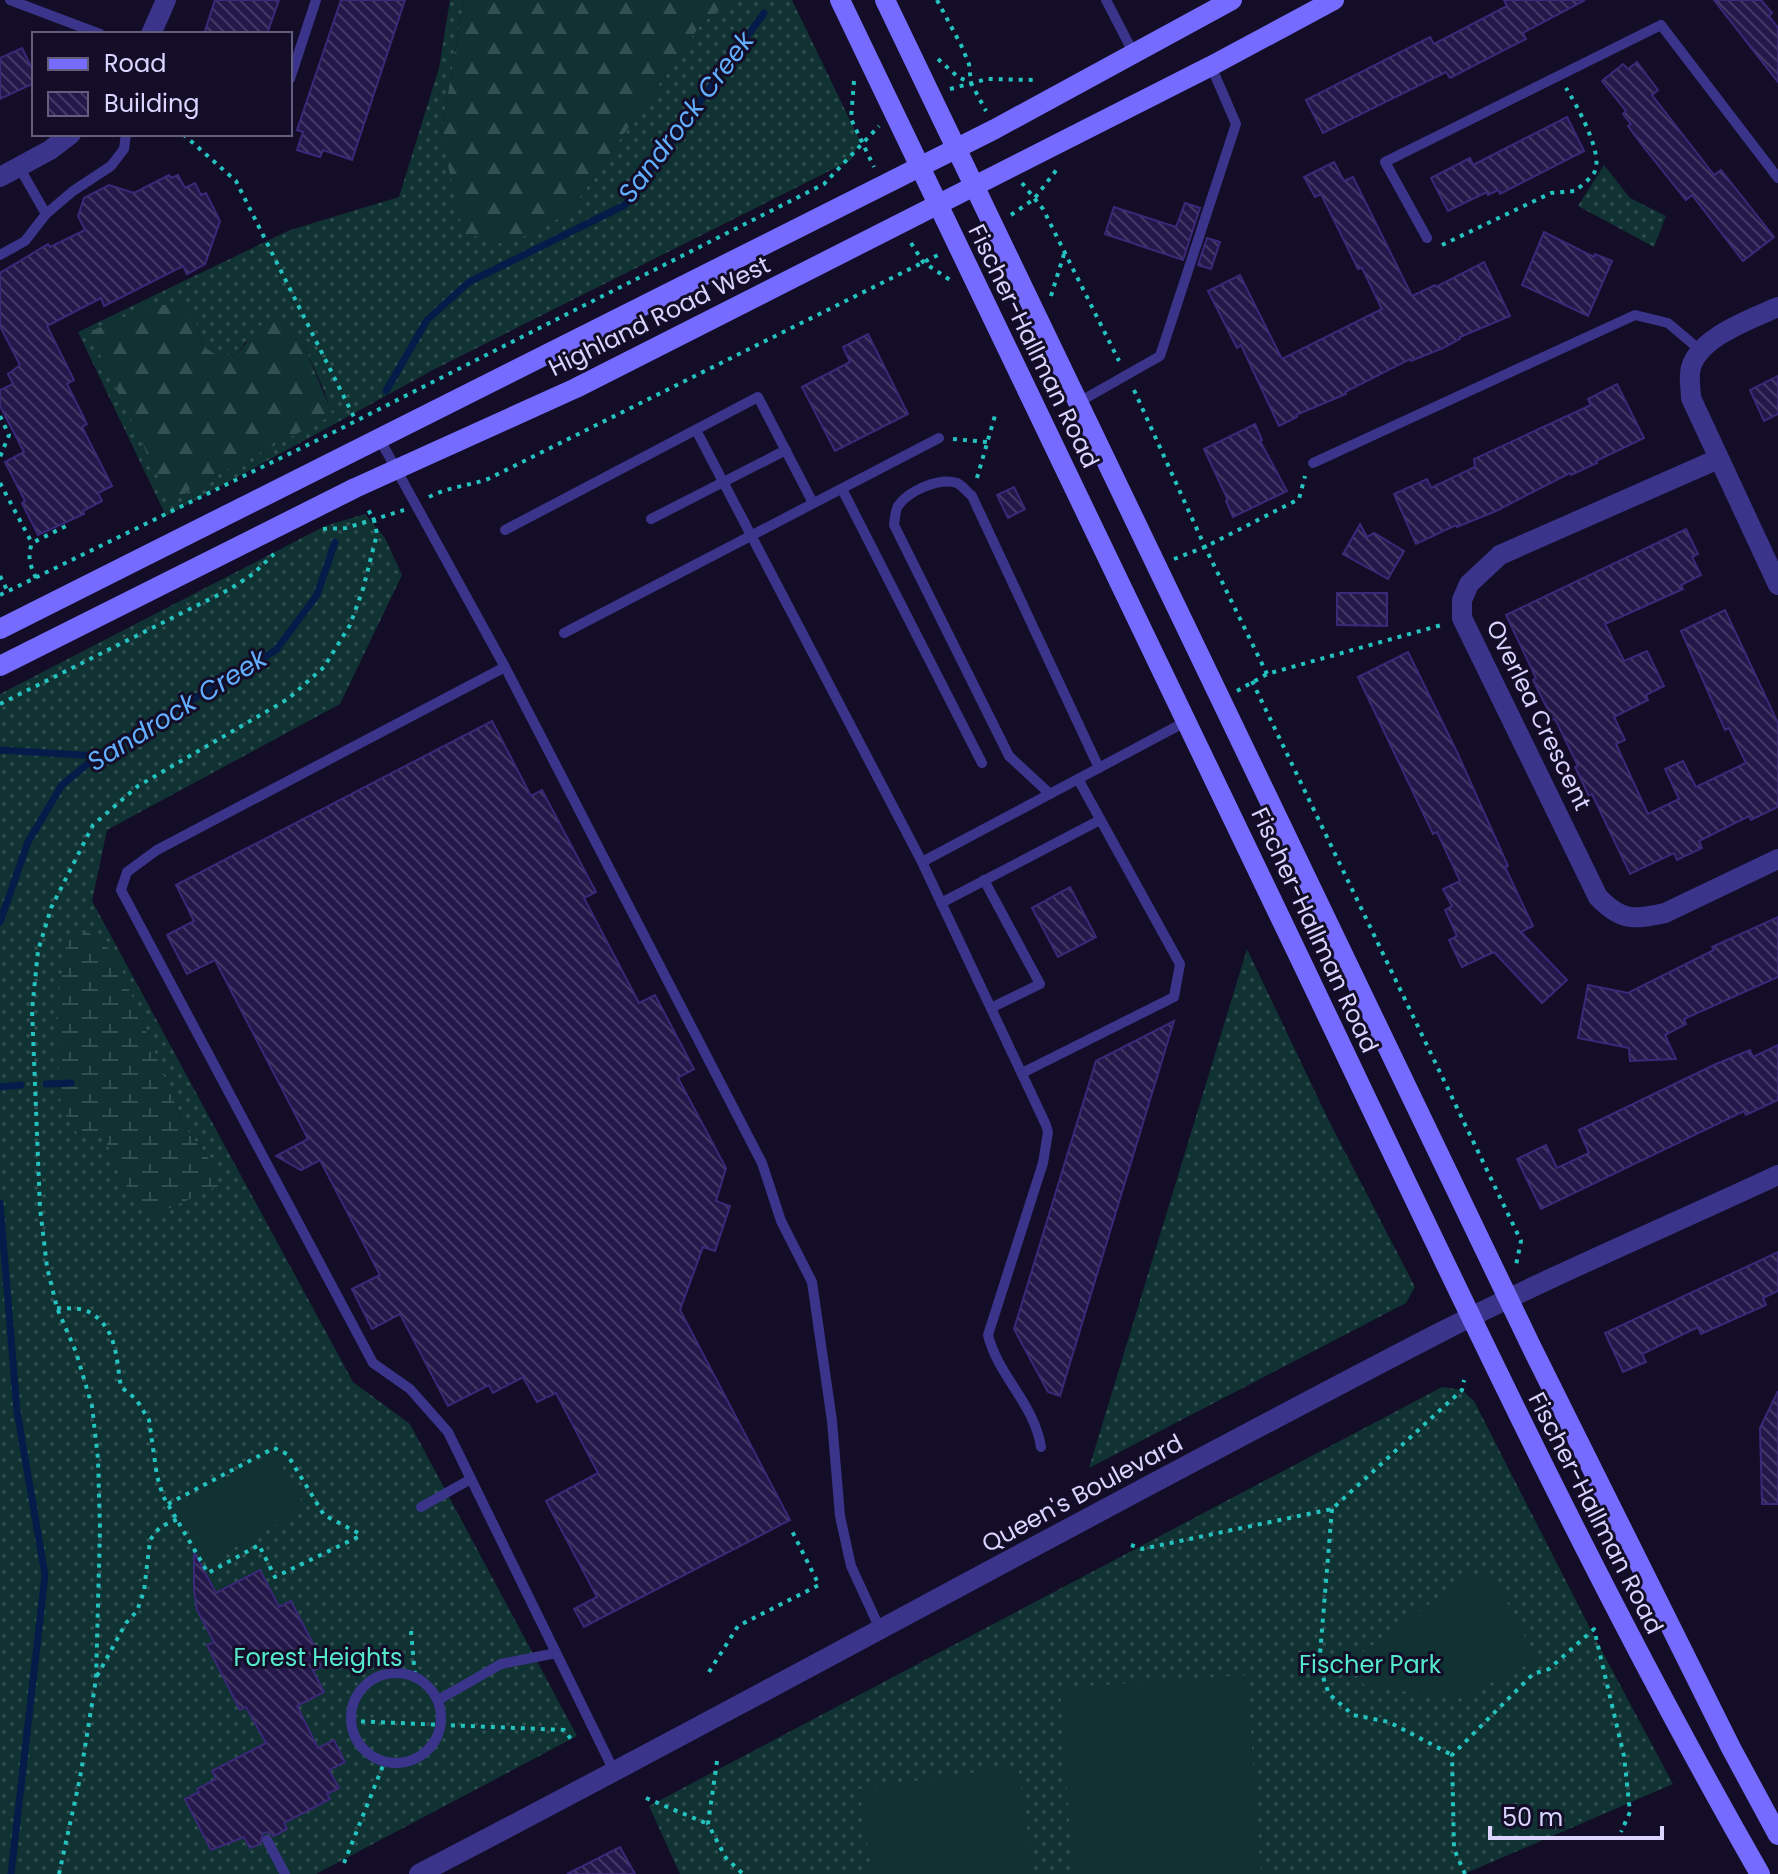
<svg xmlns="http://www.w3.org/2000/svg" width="1778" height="1874" viewBox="0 0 1778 1874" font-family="Poppins,sans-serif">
<defs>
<pattern id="grass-dots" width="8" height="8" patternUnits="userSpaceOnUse" patternTransform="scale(2)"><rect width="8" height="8" fill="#103232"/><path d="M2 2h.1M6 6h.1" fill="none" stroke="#324f51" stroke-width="1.8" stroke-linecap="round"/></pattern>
<pattern id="forest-firs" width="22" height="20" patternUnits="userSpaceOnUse" patternTransform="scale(2)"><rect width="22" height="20" fill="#103232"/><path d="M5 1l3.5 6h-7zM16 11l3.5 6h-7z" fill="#324f51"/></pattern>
<pattern id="wetland-marsh" width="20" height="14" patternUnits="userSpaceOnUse" patternTransform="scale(2)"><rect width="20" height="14" fill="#103232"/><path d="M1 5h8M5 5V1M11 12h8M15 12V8" fill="none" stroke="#324f51"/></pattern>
<pattern id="building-back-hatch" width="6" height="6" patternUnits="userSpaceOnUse" patternTransform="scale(2)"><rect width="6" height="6" fill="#24184a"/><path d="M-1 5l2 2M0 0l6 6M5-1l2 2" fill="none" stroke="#433965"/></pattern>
</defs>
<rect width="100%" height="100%" fill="#130d28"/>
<g fill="url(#grass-dots)" fill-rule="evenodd">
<path d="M450,0h14l-23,134 127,80 133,-190 32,-24h59l68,141 -9,19 -418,210 -267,146 -88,-184 212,-102 109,-33 40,-129zM196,322l7,24 10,7 23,3 10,-15 57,3 21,46 8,25 -139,72 -11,9z"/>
<path d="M1604,165l26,33 36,18 -12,31 -76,-41z"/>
<path d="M365,514l20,24 17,37 -62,129 -233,126 -15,71 261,481 57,42 167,312 -261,138h-316v-1180l325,-168zM115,954l69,172 34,45 -94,12 -19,-45 -27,-5z"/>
<path d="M1247,949l83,174 85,164 -9,16 -317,165z"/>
<path d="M1442,1387l20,3 12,11 120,235 79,148 -209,90h-784l-31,-68z"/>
</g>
<g fill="url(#forest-firs)">
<path d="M464,0h269l-32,24 -133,190 -61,31 -44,-12 -22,-99z"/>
<path d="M151,305h29l16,17 7,24 10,7 23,3 23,-30 21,-6 23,24 30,71 -140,72 -11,9 -14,1 -79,-165z"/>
</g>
<path fill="url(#wetland-marsh)" d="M88,932l27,22 69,172 34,45v15l-65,30 -29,-33 -19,-44 -28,-6 -16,-25 -5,-96 11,-73z"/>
<g fill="#103232">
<path d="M274,1452l32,57 -100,54 -31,-57z"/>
<path d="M1483,1576l13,5 41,79 -79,39 -93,-13 -16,-24 116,-84z"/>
<path d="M1247,1675l14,199h-188l-13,-186z"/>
<path d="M1018,1766l16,108h-162l-13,-85z"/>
</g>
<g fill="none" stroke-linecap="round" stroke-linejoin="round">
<g stroke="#051b49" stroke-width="7">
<path d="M386,391l41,-71 42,-38 156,-77 139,-192"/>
<path d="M0,750l97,6"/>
<path d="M0,922l28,-80 34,-57 35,-29 179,-106 41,-55 18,-53"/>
<path d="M46,1084l25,-1"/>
<path d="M0,1087l21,-2"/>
<path d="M0,1203l17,208 28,164 -34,299"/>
</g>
</g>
<g fill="url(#building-back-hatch)" stroke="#3b2878" stroke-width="2">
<path d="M215,0h64l-12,34h-63z"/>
<path d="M341,0h64l-53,160 -29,-10 -3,7 -23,-7 6,-18 -6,-2z"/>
<path d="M1504,0h81l-62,33 3,6 -76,39 -4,-6 -123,61 -17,-33 124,-63 4,7 73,-38z"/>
<path d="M1714,0h47l11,13 -3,3 9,12v54z"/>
<path d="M22,48l12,25v10l-34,16v-41z"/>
<path d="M1637,62l21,28 -6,5 62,80 7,-5 53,67 -31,24 -51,-66 -6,5 -44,-55 -14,-19 3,-2 -8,-10 3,-3 -24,-30 21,-17 5,5z"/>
<path d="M1567,117l17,34 -84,43 -2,-4 -10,5 -1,-3 -39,19 -17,-33 39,-20 3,7z"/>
<path d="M1334,162l10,19 9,-4 59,119 23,-11 1,2 48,-25 26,54 -50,21v2l-17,9 -32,13 -1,-2 -65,33 1,2 -50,21 1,2 -18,9 -38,-81 -4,3 -29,-57 32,-16 42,84 100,-50 -20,-41 -4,1 -37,-75 -6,3 -11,-20z"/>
<path d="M169,175l2,3 7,-3 7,13 10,-5 6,12 5,-2 14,28 -15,43 -18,10 -4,-8 -79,40 -3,-8 -54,28 27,54 -7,4 20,40 -5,3 30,59 -14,7 4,8 -19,10 1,3 -46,21 -16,-32 3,-2 -20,-39 19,-10 -24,-46v-16l13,-6 -5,-10 12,-9 -20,-39v-53l48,-29 2,3 35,-17 -7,-14 6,-18 25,-13 25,8z"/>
<path d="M1185,203l15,5 -17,52 -78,-26 9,-27 62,20z"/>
<path d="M1544,232l50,25 1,-3 17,7 -24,55 -66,-31z"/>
<path d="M1207,238l13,4 -9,27 -13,-4z"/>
<path d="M868,334l40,80 -73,37 -33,-64 48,-25 -7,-15z"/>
<path d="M1778,376v38l-14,7 -14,-31z"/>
<path d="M1617,384l27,54 -48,23 1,2 -26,12 -1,-2 -74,38 -39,16 -1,-2 -40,19 -22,-50 33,-15 4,9 44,-21 -1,-8 117,-54 -3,-6z"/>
<path d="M1255,424l7,16 -2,1 27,50 -54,26 -7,-16 2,-1 -24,-51z"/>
<path d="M1014,487l11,22 -17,9 -11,-23z"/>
<path d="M1360,524l7,13 7,-4 30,18 -16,28 -45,-25z"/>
<path d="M1686,529l12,25 -6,3 9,18 -20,10 2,4 -78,35 19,37 23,-10 17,35 -18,9 2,5 -34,17 11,23 -9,4 32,70 31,-15 -14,-30 18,-8 13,26 50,-24 -17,-35 -4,2 -44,-99 44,-21 53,113v84l-27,13 -2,-4 -50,25 3,7 -25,12 -3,-7 -44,21 -38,-80 -3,2 -14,-29 3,-1 -23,-47 -2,1 -20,-40 3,-2 -30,-63z"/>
<path d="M1337,593h50v33l-50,-1z"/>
<path d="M1408,652l49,100 51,114 -3,1 28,59 -12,6 46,48 -25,23 -48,-51 -32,15 -13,-27 8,-4 -12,-26 7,-4 -9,-17 17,-8 -23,-49 -4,2 -75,-157z"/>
<path d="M492,721l39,75 11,-6 54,102 -12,6 55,105 16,-8 39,74 -16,9 48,90 -10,33 14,5 -15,45 -12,-4 -23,63 110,210 -206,107 -10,-18 23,-12 -51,-96 52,-28 -42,-80 -19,9 -14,-25 -30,16 -4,-8 -41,21 -48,-92 -28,15 -20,-40 28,-14 -60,-115 -19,10 -25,-14 32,-17 -93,-179 -28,14 -20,-39 27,-14 -18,-36z"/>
<path d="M1070,887l26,50 -38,20 -26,-49z"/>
<path d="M1778,917v60l-94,42 2,5 -21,11 11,24 -46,2 -1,-13 -51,-10 10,-53 40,8 86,-43 -2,-3z"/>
<path d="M1174,1021l-114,375 -12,-4 -34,-63 82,-268z"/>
<path d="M1778,1045v55l-32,15 -2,-4 -203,98 -24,-50 29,-14 11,23 32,-15 -10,-23 137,-66 34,-14 3,7z"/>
<path d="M1778,1252v39l-15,7 3,7 -65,29 -3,-7 -56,27 4,8 -23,10 -18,-39z"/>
<path d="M1778,1391v113h-16l-2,-76z"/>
<path d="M194,1552l22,41 44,-23 19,37 12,-6 33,64 -11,6 11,21 -27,14 21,42 16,-8 11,22 -16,8 10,18 -12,6 3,5 -46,24 3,6 -13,7 -6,-4 -5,1 -3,11 -10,4 -6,-11 -33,13 -26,-51 14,-7 -2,-3 19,-10 -4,-8 54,-28 -20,-36 -6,3 -33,-65 7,-3 -17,-32 -3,-20z"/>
<path d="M620,1847l15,27h-68z"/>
</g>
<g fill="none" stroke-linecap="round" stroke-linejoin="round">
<g stroke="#24c3c0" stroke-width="4" stroke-dasharray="4 6" stroke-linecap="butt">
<path d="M937,0l24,45 8,19 2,19 15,28"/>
<path d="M938,59l20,18 11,5"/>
<path d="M854,81l-3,38 23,48"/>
<path d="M950,89l37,-10 49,1"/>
<path d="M183,134l53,47 120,240"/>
<path d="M1022,183l21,26 76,152"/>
<path d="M1011,215l23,-16 24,-31"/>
<path d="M911,243l12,19 27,18"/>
<path d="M1442,245l109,-52 24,-2c6,-5 14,-11 19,-18 11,-18 -18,-69 -28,-85"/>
<path d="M1051,296l13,-42"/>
<path d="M1134,390l71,157 62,127"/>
<path d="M0,416l9,19 -9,22"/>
<path d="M953,439l34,3"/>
<path d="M977,478l19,-66"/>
<path d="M0,483l32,60"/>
<path d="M429,497c19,-10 39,-11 59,-18l452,-225"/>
<path d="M323,529l23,-1 58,-18"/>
<path d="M1174,559l31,-12 94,-48 6,-23"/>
<path d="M0,576l8,16"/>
<path d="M36,578c-6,-13 -9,-21 -4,-35l36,-18"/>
<path d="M0,595l338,-165 486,-246 55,-58"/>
<path d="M1252,681l269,560 -5,24"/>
<path d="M1237,691l30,-17 178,-50"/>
<path d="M0,704l230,-115 23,-15 21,-20"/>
<path d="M57,1308c10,1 24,-1 32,4 29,16 27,48 32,75l15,12 13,21 8,56 6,20 45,77 51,-28 16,32 87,-42"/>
<path d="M168,1504l106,-56 13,6 37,61 38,20"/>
<path d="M1332,1509l-13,157 10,28 24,21 36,7 63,33"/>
<path d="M1131,1545l11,4 190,-40 130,-119 2,-10"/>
<path d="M411,1631l4,46"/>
<path d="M709,1672l29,-46 81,-41 -29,-58"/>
<path d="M97,1676l29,-53 11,-12 7,-20 6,-51 10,-13 18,-8"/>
<path d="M351,1721l213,9 10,13"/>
<path d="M717,1761l-9,63 18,34 17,16"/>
<path d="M646,1798l62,26"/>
<path d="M344,1863l40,-100"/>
<path d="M59,1874l21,-96 16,-99 4,-150 -2,-70 -6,-53 -16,-54 -19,-44 -10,-41 -7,-59 -8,-198 6,-59 13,-43 42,-83 45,-39 150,-87 36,-32 26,-42 13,-36 14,-55 -3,-14 -8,-14"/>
<path d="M1465,1874l-11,-25 -2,-94 81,-81 16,-5 45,-40 30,127 6,56 -9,20"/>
</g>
<g stroke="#3b348b" stroke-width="10">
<path d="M10,0l90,34"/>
<path d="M1106,0l28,54"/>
<path d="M290,79l26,-79"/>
<path d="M19,167l27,47"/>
<path d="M1427,238l-42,-76 276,-137 117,153"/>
<path d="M0,255l25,-14 21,-27 27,-23 38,-25 13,-17 2,-15"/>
<path d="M1079,402l81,-46 76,-232 -25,-58"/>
<path d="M696,430l226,432 124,263 2,7 -5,31 -55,172c10,41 46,68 53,112"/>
<path d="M379,438l126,229 257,496 19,58 31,61 20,139 8,95 11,50 29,63"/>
<path d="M1313,463l322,-148 33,8 32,27"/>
<path d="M842,489l140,274"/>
<path d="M651,519l135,-69"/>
<path d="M505,530l253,-133 55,106"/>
<path d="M564,633l375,-195"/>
<path d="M505,667l-348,183 -30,22 -6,18 252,473 37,26 38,43 167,341"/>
<path d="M1050,794l-41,-38 -115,-231c1,-6 1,-14 4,-19 10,-15 41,-29 59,-23 5,2 10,9 15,13l127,272"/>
<path d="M922,862l265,-141"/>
<path d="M984,880l56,104 -49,24"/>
<path d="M941,903l159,-83"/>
<path d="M1022,1073l152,-76 6,-33 -102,-185"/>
<path d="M421,1507l50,-28"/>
<circle cx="396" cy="1718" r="45"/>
<path d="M438,1700l63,-36 55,-11"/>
<path d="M267,1840l18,34"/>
</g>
<g stroke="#3b348b" stroke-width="20">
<path d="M151,34l15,-34"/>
<path d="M0,177l50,-27 21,-16"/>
<path d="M1778,307c-27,12 -85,32 -88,66 -1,8 1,17 1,25l87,187"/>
<path d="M1718,459l-218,96 -31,29 -7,16v18l136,279c23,24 35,23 67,16l113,-54"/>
</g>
<path stroke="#3b348b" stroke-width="20" d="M419,1874c341,-177 677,-364 1018,-540 111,-57 227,-106 341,-159"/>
<g stroke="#756bff" stroke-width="20">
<path d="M840,0c153,322 309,643 463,965 146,306 288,614 457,909"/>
<path d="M885,0l646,1346 200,402 47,87"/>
<path d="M0,629l995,-500 237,-129"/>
<path d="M0,666l355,-178 221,-100 635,-322 123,-66"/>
</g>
</g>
<g text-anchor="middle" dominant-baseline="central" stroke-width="6" stroke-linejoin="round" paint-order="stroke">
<g font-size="24" fill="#dbd4ff" stroke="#130d28">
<text transform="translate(659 316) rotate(-26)">Highland Road West</text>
<text transform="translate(1034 346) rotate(64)">Fischer-Hallman Road</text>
<text transform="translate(1539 715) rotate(64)">Overlea Crescent</text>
<text transform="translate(1315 930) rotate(65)">Fischer-Hallman Road</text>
<text transform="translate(1082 1493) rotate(-28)">Queen's Boulevard</text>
<text transform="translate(1596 1513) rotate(63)">Fischer-Hallman Road</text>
</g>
<g font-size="24" fill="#55eacc" stroke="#130d28">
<text x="318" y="1657">Forest Heights</text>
<text x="1370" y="1664">Fischer Park</text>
</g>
<g font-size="26" font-style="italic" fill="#62afff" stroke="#130d28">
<text transform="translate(686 117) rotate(-53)">Sandrock Creek</text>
<text transform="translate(177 710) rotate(-32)">Sandrock Creek</text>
</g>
</g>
<rect x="32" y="32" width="260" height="104" fill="#130d28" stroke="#635d7e" stroke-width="2"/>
<rect x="48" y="58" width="40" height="12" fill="#756bff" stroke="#635d7e" stroke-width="2"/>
<text x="104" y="72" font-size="24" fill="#dbd4ff">Road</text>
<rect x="48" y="92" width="40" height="24" fill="url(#building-back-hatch)" stroke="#635d7e" stroke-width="2"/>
<text x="104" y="112" font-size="24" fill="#dbd4ff">Building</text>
<path d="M1490 1826v12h172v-12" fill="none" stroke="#dbd4ff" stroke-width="4"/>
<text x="1502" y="1826" font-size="24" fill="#dbd4ff" stroke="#130d28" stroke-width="6" paint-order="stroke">50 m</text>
</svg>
